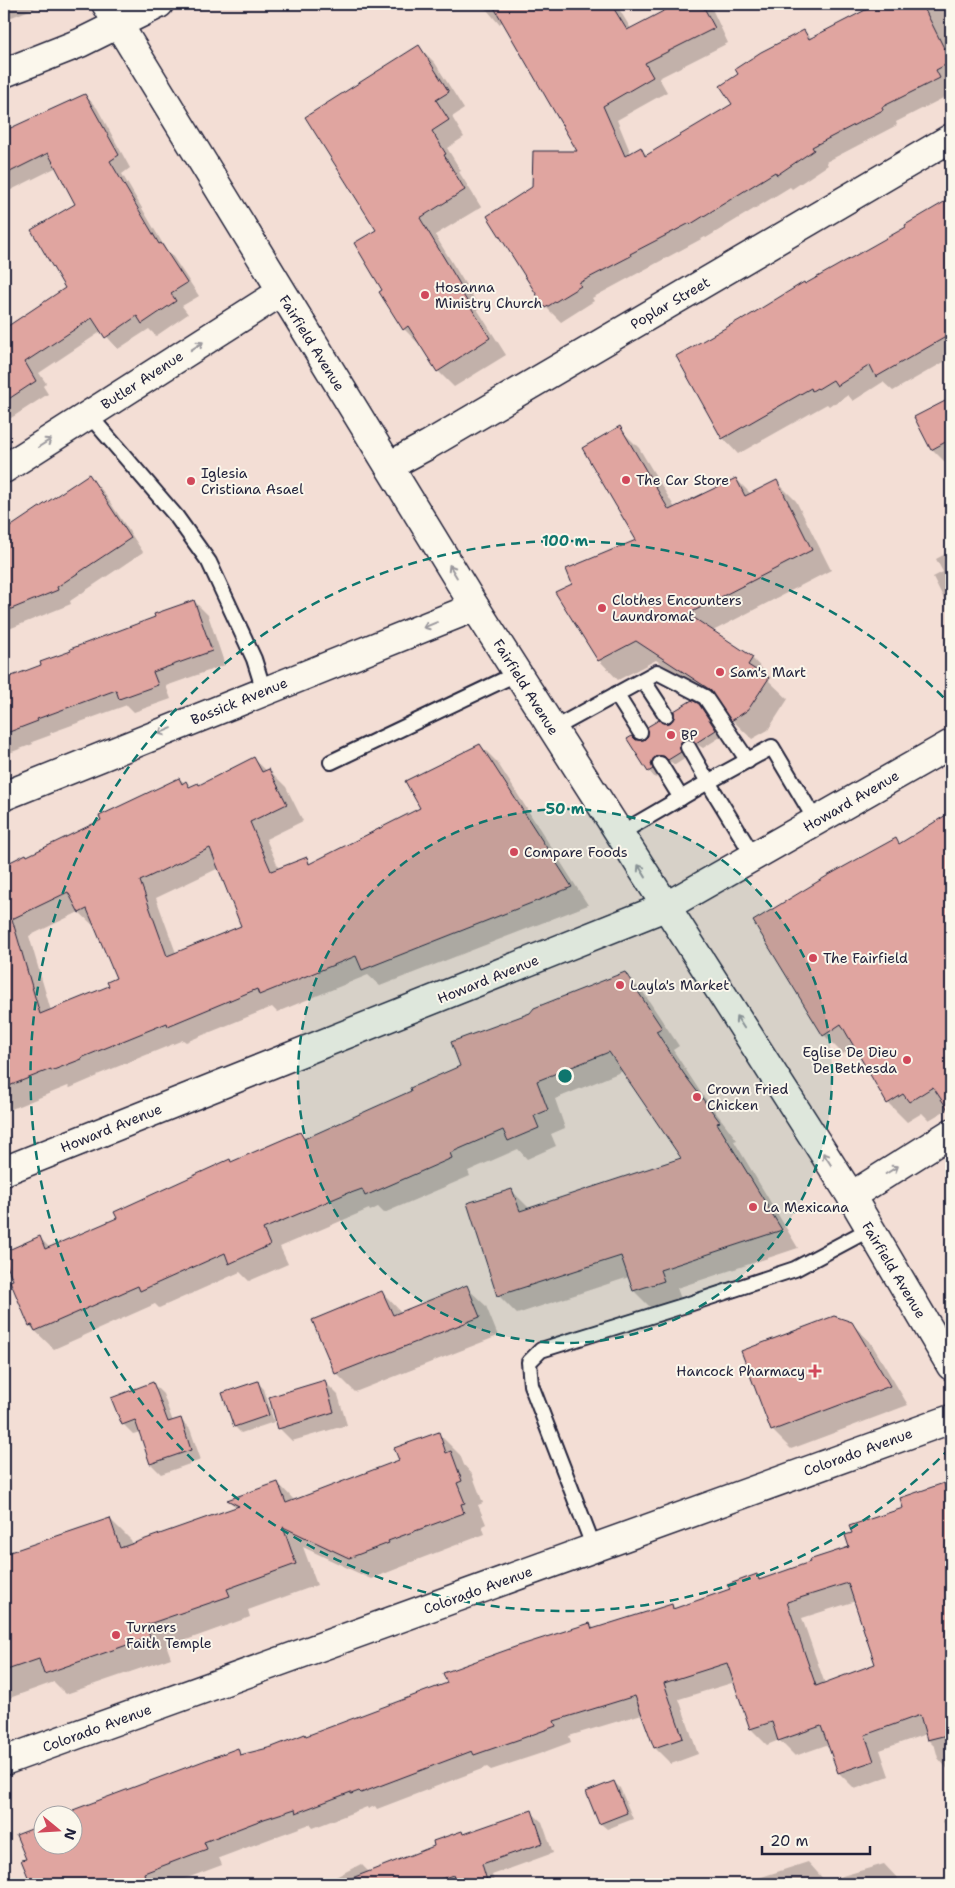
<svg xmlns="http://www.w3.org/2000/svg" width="955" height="1888" viewBox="0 0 955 1888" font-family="'Shantell Sans',sans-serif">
<rect width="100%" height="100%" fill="#f3ded5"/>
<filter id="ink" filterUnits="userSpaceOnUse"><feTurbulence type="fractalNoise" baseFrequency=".02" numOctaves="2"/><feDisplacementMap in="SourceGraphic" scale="10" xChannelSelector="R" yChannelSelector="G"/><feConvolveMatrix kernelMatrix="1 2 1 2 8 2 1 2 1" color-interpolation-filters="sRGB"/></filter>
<g filter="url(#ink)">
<g fill="#0003" fill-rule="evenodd">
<path d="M4,4h28l3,4 -31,12z"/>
<path d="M482,4h134l15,25 49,-25h26l6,5 16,34 -69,35 8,14 -50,28 14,34 10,-5 7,7 85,-51 71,-74 8,8 68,-35h7l4,3 6,-3h54v80l-1,1 1,9 -55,28 1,3 -71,37 2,3 -36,24 -2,-2 -84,51 -1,-1 -113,61 2,3 -33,21 -15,-15 -12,-119 45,-36 -75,-131 -5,3z"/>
<path d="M419,47l16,16 29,46 -12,8 12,20 -17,11 14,23 -2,1 22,35 -46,28 45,73 -3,1 29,46 -52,32 -16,-16 -18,-26 -16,-16 -20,-39 -7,-60z"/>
<path d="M85,95l12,13 33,60 -8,6 45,77 6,6 26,39 -17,10 6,8 -32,22 -7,-7 -31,20 -16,-18 -63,42 7,10 -3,3 5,8 -37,24 -7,-7v-92l5,7 57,-38 11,-83 -20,-38 -50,25 -3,-4v-56z"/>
<path d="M951,200v158l-58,33 -10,-9 -30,19 -5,-6 -13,9 -2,-1 -4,3 -2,-2 -89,50 -15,-16 20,-116 165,-95 -1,-1z"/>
<path d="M949,400l2,2v57l-6,3 -13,-13z"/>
<path d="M619,428l20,20 36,60 61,-29 15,15 26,-12 19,19 35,69 -120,62 41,26 19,20 -2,3 19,18 -20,31 -16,9 -20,-19 -13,-18 -63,-42 -38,20 -19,-20 -25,-76 64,-44z"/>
<path d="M88,476l14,14 41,62 -73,49 1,3 -67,27v-100l7,-3z"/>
<path d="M951,551v62l-18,-36 10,-5 -7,-13z"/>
<path d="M194,601l14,14 17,50 -59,21 5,13 -37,13 -7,-7 -77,28 1,2 -19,7 1,2 -29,11v-75l39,-14z"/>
<path d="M698,705l7,7 17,24 -19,12 -7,-4 -6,2 -5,7 1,5 -11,7 -4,-3h-9l-5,9 2,5 -4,2 -6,-7 -13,-30h9l17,-17h9z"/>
<path d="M480,745l17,17 91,143 -208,81 -12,-11 -91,37 -5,-5 -86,35 -3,-2 -86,35 1,1 -28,12 -2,-2 -64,26v-246l22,-10 1,1 76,-36 76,-42 12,8 8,-1 55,-27 13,12 2,-1 17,17 17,34 -37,18 13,30 27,-10 5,5 111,-55zM219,868l23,59 -66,26 -20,-55zM79,912l18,17 21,50 -7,8 -60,24 -22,-75z"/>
<path d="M951,815v292l-22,13 -7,-7 -15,9 -19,-19 -33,-57 -12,8 -19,-19 71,-195 5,5z"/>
<path d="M625,974l18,18 36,54 -6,4 28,43 36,47 -3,1 64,107 -121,40 4,11 -29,10 -18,-18 -5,-14 -112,37 -18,-18 -30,-92 42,-14 19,19 153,-51 -60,-87 -68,28 10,29 -14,6 5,12 -29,13 -9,-10 -50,22 2,5 -86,37 -6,-6 -8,4 -1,-2 -89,38 8,17 -39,17 -9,-9 -81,36 -4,-4 -101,45 -24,-23 -19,-44 3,-2 -10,-27 36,-15 10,10 68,-30 114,-55 68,-30 6,6 107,-47 48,-25 70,-53z"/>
<path d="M466,1287l20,19 12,30 -143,56 -19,-19 46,-81 20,21z"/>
<path d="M851,1323l20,20 37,62 -117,44 -19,-19z"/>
<path d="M257,1382l7,7 10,33 -33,11 -6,-6 -11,-33z"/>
<path d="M325,1382l13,13 9,30 -55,16 -13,-13z"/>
<path d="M153,1384l10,10 10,28 7,-3 10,10 11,31 -40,14 -10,-10 -11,-32 -7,2 -10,-10z"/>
<path d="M438,1433l22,22 4,10 8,9 11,29 -5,2 8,19 -4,2 3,8 -76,29v1l-38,15 -68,-32 14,38 -69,25 2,7 -83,30 4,11 -105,36 -12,-12 -50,18v-145l106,-36 21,21 2,5 104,-37 -8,-7 49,-18 17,18 105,-40z"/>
<path d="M944,1484l7,7v282l-13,-15 -3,-11 -7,-7 -2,-6 -46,16 9,26 -34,13 -16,-16 -10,-29 -34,12 -16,-16 -12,5 -16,-16 -16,-47 -56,17 19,55 -27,10 -16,-16 -13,-34 -73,22 2,6 -32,12 -48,16 -4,-3 -110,42 -2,-3 -7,3 -1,-2 -54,21 -3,-4 -30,11 -61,23 3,7 -51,19h-139l-9,-23 4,-1 -9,-24 24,-10v20h30l165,-96 5,5 64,-18 142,-54 142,-59 5,5 77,-24 4,4 55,-19 26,-15 5,6 89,-33 54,-40zM856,1601l21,64 -52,19 -23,-66z"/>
<path d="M614,1782l6,6 13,31 -26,10 -7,-6z"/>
<path d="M951,1811v19l-9,-9z"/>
<path d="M531,1812l11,10 11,31 -61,22 3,9h-173l39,-20 11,11 64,-28 26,-14 2,2z"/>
<path d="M808,1862l17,19 59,-17 16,17 1,3h-151l-1,-3z"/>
</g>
<g fill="#e0a5a0" stroke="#22223b" fill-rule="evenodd">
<path d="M492,4h119l16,26 50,-26h25l13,24 -70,35 8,14 -50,29 22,50 16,-9 4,9 87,-52 -12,-18 18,-12 -3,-5 26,-17 43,-22 5,9 68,-35h45l29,58 -15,8 4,8 -58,29 1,3 -71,37 2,3 -37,25 -2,-3 -84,52 -1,-1 -60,31 1,2 -52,27 2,3 -36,22 -58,-92 45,-29 1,-36h44z"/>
<path d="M419,45l30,47 -13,8 13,20 -17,11 14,23 -2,1 21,35 -45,28 44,73 -2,2 28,45 -53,34 -29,-46 -5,4 -24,-38 3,-2 -28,-47 22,-13 -71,-113z"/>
<path d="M85,94l34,61 -9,6 49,83 2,-1 26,40 -16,10 5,8 -34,23 -5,-8 -32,22 -13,-20 -67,44 11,19 -32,21v-76l1,2 60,-40 -34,-58 44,-26 -27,-51 -44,22v-44z"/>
<path d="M951,198v136l-75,43 -6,-12 -33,21 -4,-6 -15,9 -1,-1 -5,3 -1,-3 -89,51 -46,-83 65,-37 1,1 62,-38 1,2 101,-57 -1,-2z"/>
<path d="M951,398v41l-20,11 -17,-33z"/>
<path d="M620,426l49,84 67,-32 9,18 32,-16 35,70 -124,64 65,43 -5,8 21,13 -21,32 -17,11 -22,-32 -73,-48 -38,20 -43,-69 17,-8 -6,-15 70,-29 -54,-92z"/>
<path d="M89,474l42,64 -74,49 1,3 -54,22v-81z"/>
<path d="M194,600l18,51 -59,21 5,13 -39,14 -3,-9 -79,29 1,2 -34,13v-55l37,-14 -1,-3 31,-11 -1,-2 85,-32 -1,-3z"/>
<path d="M692,700l7,4 17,26 -20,13 -7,-5 -6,2 -4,6 2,6 -13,8 -4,-4h-8l-5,8 2,5 -5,3 -21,-33 5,-3 4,4h8l4,-4 -1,-9 12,-7 4,3h7l4,-5v-7z"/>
<path d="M480,744l92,143 -210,83 -6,-14 -97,39 -2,-6 -89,37 -1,-3 -86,35 1,1 -31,12v-2l-47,19v-223l22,-11 1,2 74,-36 -2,-4 80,-38 3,6 4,-3 3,6 9,-4 1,2 55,-28 8,15 7,-3 18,35 -37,18 21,49 36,-14 2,7 111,-56 -15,-27zM210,848l31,78 -74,30 -27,-75zM68,892l11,21 8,-4 29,69 -9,4 2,4 -69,28 -28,-95z"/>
<path d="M951,812v302l-18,-27 -24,15 -6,-8 -16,10 -46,-80 -18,12 -70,-115 74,-45 69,-38 3,6z"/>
<path d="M625,972l37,56 -6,3 28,43 36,48 -3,1 65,107 -122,40 4,11 -31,10 -12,-35 -124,40 -30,-93 45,-14 8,22 161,-53 -72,-106 -72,29 11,29 -14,6 5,12 -31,13 -5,-11 -53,23 2,5 -87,38 -3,-7 -11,4 -1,-1 -87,37 7,16 -41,19 -4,-11 -85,38 -2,-5 -103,45 -3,-6 -3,1 -19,-45 3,-1 -9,-21v-7l36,-16 5,13 72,-31 -3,-6 116,-53 1,3 69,-30 4,7 107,-48 -1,-3 50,-22 -9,-24 79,-29 4,-5z"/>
<path d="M467,1285l13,32 -145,57 -23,-54 70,-29 11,24z"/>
<path d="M834,1316l18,6 38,64 -119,45 -30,-80z"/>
<path d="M325,1380l9,32 -56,17 -9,-32z"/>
<path d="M258,1381l11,34 -35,12 -12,-34z"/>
<path d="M153,1382l15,40 13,-4 10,32 -41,14 -15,-44 -13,5 -11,-27z"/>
<path d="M439,1432l7,21 5,-2 11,30 -5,2 8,20 -4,1 3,9 -76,28 1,2 -40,15 -66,-31 13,37 -69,25 3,7 -84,29 4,12 -106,37 -5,-15 -35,12v-117l106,-36 10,30 119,-42 -12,-6 51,-18 8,21 113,-43 -5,-12z"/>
<path d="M944,1483l7,20v231l-24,6 -7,-25 -55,20 9,26 -36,12 -17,-47 -43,15 -6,-19 -22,7 -23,-66 -63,20 19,55 -29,10 -19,-52 -81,25 2,5 -33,12 -49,17 -2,-4 -111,42 -2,-2 -8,3v-2l-55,21 -1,-4 -31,10 -60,23 3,7 -63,24 1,4 -19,7h-95l-10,-24 5,-1 -10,-24 26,-10v21h30v-30h-6l8,-4 -1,-2 165,-62 2,7 32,-8 33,-13 1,2 141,-53 -4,-10 72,-26 75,-24 2,6 80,-25 1,5 57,-20 -3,-4 30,-11 2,6 51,-18 -1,-2 40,-13 -4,-12 7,-2 -3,-7 54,-18 -3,-10zM848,1583l27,81 -59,22 -29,-84z"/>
<path d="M614,1781l13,32 -28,11 -13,-32z"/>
<path d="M532,1810l11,33 -61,21 6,20h-32l-3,-9 -26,9h-84l-1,-2 92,-36 -1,-5 29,-10 1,3z"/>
</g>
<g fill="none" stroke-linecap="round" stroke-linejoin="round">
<g stroke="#22223b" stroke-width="18">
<g id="service">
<path d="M89,415l87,101 33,46 45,97 10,32"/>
<path d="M643,680l23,35"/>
<path d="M616,694l24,38"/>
<path d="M553,729l104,-57 48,25 43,64"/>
<path d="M331,762l187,-89"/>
<path d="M660,764l21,34"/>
<path d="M619,834l89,-52 -20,-35"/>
<path d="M754,857l-46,-75 64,-35 44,74"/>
<path d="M594,1548l-63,-163 -2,-23 12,-12 145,-45 109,-36 75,-40"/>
</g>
</g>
<g stroke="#22223b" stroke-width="31">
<g id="minor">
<path d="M389,466l39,-21 523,-307"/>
<path d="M4,469l277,-177"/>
<path d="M4,796l471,-189"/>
<path d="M4,1171l661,-264 286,-163"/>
<path d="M851,1196l100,-63"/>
<path d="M4,1761l947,-342"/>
</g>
</g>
<g stroke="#22223b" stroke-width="31">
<path id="tertiary" d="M4,73l76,-30 79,-39"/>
</g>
<g stroke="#22223b" stroke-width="31">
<path id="secondary" d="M106,4l369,603 376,589 100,170"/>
</g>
<use href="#service" stroke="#fbf7ec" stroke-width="14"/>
<use href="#minor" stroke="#fbf7ec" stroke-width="28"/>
<use href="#tertiary" stroke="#fbf7ec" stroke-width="28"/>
<use href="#secondary" stroke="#fbf7ec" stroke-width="28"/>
</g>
<defs><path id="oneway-shaft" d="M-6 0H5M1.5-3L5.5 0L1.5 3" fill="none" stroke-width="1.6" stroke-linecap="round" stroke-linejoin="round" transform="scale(1.25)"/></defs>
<g stroke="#99979c">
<use href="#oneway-shaft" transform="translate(197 346) rotate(-33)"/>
<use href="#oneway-shaft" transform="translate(45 443) rotate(-32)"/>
<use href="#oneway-shaft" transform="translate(453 571) rotate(-121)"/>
<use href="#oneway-shaft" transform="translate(430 625) rotate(158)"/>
<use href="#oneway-shaft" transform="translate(165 731) rotate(158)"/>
<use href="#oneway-shaft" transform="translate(642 871) rotate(-122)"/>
<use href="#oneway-shaft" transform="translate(740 1022) rotate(-123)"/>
<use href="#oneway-shaft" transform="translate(827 1159) rotate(-123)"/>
<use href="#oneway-shaft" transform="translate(892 1170) rotate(-32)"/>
</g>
</g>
<circle cx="565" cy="1076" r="267" fill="#0f766e" fill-opacity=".12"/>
<g fill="none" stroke="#0f766e" stroke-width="2.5" stroke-dasharray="9 6">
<circle cx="565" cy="1076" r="267"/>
<path d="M950 1448A535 535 0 1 1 950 704"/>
</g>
<g fill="#d1495b" stroke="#fbf7ec" stroke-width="2">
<circle cx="425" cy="295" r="5"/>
<circle cx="626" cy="480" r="5"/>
<circle cx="191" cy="481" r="5"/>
<circle cx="602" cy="608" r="5"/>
<circle cx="720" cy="672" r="5"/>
<circle cx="671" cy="735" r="5"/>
<circle cx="514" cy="852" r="5"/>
<circle cx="813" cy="958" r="5"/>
<circle cx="620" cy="985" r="5"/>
<circle cx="907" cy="1060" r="5"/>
<circle cx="697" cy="1097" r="5"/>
<circle cx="753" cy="1207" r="5"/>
<path d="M812.5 1363.5h5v5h5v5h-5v5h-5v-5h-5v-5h5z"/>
<circle cx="116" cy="1635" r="5"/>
</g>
<g text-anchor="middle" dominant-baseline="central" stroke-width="4" stroke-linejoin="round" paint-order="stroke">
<g font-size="14" fill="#22223b" stroke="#fbf7ec" text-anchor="start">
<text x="435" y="287">Hosanna<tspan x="435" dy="16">Ministry Church</tspan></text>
<text x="201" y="473">Iglesia<tspan x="201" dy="16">Cristiana Asael</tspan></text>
<text x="636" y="480">The Car Store</text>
<text x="612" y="600">Clothes Encounters<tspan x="612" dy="16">Laundromat</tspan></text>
<text x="730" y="672">Sam's Mart</text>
<text x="681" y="735">BP</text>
<text x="524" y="852">Compare Foods</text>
<text x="823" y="958">The Fairfield</text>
<text x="630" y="985">Layla's Market</text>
<text x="897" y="1052" text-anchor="end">Eglise De Dieu<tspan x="897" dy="16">De Bethesda</tspan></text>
<text x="707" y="1089">Crown Fried<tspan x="707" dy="16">Chicken</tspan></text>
<text x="763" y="1207">La Mexicana</text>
<text x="805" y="1371" text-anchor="end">Hancock Pharmacy</text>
<text x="126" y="1627">Turners<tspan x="126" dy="16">Faith Temple</tspan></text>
</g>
<g font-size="14" fill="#22223b" stroke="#fbf7ec">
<text transform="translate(670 303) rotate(-30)">Poplar Street</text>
<text transform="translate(312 343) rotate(58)">Fairfield Avenue</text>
<text transform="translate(142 380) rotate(-33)">Butler Avenue</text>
<text transform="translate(526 687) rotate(58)">Fairfield Avenue</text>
<text transform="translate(239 701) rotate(-22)">Bassick Avenue</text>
<text transform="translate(851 801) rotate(-30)">Howard Avenue</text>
<text transform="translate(488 979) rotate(-22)">Howard Avenue</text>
<text transform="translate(111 1128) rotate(-22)">Howard Avenue</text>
<text transform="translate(894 1270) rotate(59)">Fairfield Avenue</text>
<text transform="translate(858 1452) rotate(-20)">Colorado Avenue</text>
<text transform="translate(478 1590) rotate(-20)">Colorado Avenue</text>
<text transform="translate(97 1728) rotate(-20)">Colorado Avenue</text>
</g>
</g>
<circle cx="565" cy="1076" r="8" fill="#0f766e" stroke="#fbf7ec" stroke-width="2.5"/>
<g font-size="15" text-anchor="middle" font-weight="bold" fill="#0f766e" stroke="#fbf7ec" stroke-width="4" stroke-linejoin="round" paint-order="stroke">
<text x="565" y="546">100 m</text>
<text x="565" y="814">50 m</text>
</g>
<rect width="955" height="1888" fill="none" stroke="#fbf7ec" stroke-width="20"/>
<rect x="10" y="10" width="935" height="1868" fill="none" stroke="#22223b" stroke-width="2" filter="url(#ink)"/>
<g transform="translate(58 1830) rotate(108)"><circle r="24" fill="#fbf7ec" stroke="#a4a2a5"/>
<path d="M0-4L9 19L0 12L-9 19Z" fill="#d1495b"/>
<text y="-8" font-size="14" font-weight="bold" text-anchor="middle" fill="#22223b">N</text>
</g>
<path d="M762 1846v8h108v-8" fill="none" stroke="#22223b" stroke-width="2.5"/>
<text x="770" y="1846" font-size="15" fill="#22223b" stroke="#fbf7ec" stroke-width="4" paint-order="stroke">20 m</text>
</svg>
